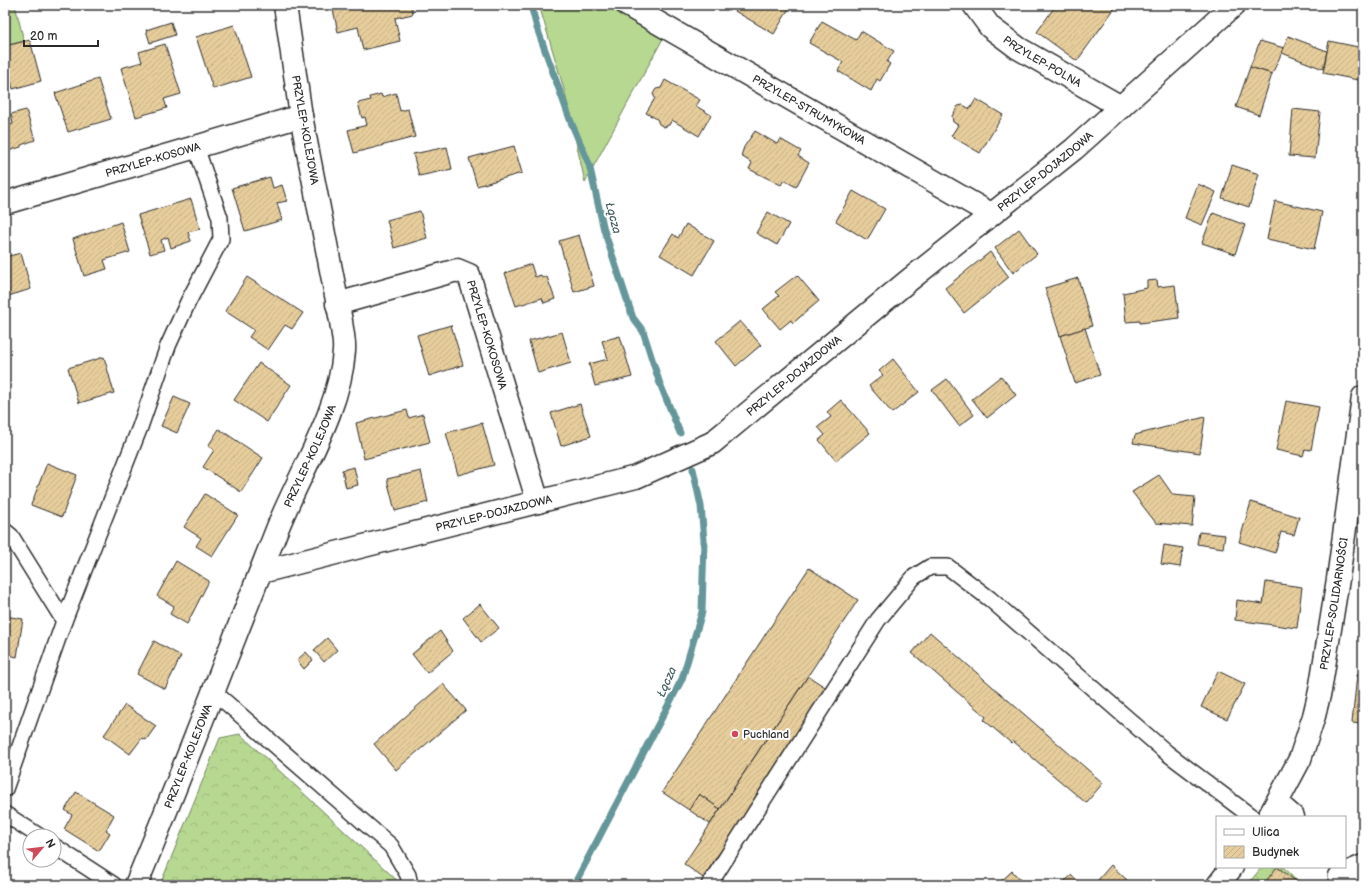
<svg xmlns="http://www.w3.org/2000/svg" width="1368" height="890" viewBox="0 0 1368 890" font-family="'Balsamiq Sans',sans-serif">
<defs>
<pattern id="forest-crowns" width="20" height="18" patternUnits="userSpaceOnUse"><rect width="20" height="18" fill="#b7d891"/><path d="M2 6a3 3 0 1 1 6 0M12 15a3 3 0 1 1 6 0" fill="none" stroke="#9eba7d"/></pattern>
<pattern id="building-hatch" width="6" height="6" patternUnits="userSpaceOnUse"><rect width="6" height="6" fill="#e7cd9c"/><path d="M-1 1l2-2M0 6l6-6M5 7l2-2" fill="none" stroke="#c6b087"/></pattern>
</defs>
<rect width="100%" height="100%" fill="#fff"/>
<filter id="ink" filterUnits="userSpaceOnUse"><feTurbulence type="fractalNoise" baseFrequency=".025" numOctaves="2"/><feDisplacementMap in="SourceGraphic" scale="8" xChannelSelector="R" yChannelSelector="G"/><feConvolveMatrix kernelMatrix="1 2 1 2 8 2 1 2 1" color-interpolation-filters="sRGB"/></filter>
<g filter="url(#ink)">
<g fill="#b7d891" stroke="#71825e">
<path d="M5,5h10l9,36 -19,5z"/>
<path d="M539,5h87l40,28 -81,149 -21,-93z"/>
</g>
<g fill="url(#forest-crowns)" stroke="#71825e">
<path d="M240,734l162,151h-242l60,-147z"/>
<path d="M1262,867h21l20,18h-56z"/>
</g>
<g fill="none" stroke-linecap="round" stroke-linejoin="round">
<g stroke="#659699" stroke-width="7">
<path d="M531,5l6,23 34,94 18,42 15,66 29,88 10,13 16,50 21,52"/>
<path d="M574,885l108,-206 20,-67 2,-72 -3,-34 -8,-37"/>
</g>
</g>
<g fill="url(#building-hatch)" stroke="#2b2b2b">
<path d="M332,5h79l2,9 -18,4 5,23 -37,9 -5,-23 -20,5z"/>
<path d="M736,5h55l-17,29 -41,-24z"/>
<path d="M1056,5h61l-40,56 -40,-29z"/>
<path d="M822,21l34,19 5,-9 33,20 -7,11 3,2 -10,17 -3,-2 -6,12 -33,-20 5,-9 -34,-19z"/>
<path d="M171,22l4,13 -25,8 -4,-13z"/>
<path d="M234,25l17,52 -38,12 -17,-52z"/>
<path d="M1288,36l39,15 -4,18 -41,-16z"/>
<path d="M30,40l11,41 -28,8 -8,-30v-13z"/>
<path d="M1260,41l24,7 -12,26 -22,-7z"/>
<path d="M1329,41l34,7v33l-40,-8z"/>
<path d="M165,44l16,50 -17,5 3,9 -31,9 -15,-49 21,-6 -3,-10z"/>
<path d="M1250,67l22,7 -13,41 -23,-8z"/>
<path d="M98,79l13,40 -43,13 -13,-39z"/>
<path d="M665,80l35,20 -4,6 15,9 -12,21 -27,-16 -3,5 -5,2 -5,-3 -2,-5 -11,-6 9,-15 -2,-4 3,-5 5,-1z"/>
<path d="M396,93l4,18 8,-2 7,28 -61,16 -6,-23 19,-5 -2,-8 -3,1 -4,-15 13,-3 -1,-3 11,-3 1,3z"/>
<path d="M976,99l27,16 -23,38 -29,-17 7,-11 -5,-3 -1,-6 6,-10 5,-1 7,4z"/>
<path d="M1293,109l27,3 -5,46 -26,-2z"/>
<path d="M26,110l9,30 -14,5v2l-16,5v-26l8,-2 -2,-10z"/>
<path d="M755,131l22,13 3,-5 21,12 -3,5 11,7 -13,24 -12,-7 -3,5 -32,-16 3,-6 -11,-7 3,-9z"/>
<path d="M514,146l8,27 -45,13 -8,-28z"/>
<path d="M447,147l5,22 -33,7 -6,-22z"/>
<path d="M1232,165l27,9 -10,33 -27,-9z"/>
<path d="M270,177l3,11 9,-3 5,16 -10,2 5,17 -37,11 -13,-43z"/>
<path d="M1198,184l18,8 -14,33 -17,-7z"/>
<path d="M853,191l32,18 -18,31 -31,-19z"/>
<path d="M191,199l9,30 -12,3 3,9 -20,7 -3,-11 -7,3 3,10 -14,4 -12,-39z"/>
<path d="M1275,201l47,11 -8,37 -47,-10z"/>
<path d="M420,211l7,27 -33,10 -7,-28z"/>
<path d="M768,212l21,12 -12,21 -21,-12z"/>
<path d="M1213,213l32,12 -10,29 -33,-11z"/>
<path d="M121,222l9,30 -26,8 3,9 -23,7 -11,-37z"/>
<path d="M686,224l28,17 -20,34 -34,-20 13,-21 5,4z"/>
<path d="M1019,229l18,25 -24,19 -18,-25z"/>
<path d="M579,235l15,51 -20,6 -15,-51z"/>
<path d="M990,252l19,25 -45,36 -19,-25z"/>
<path d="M21,253l10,36 -26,8v-40z"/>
<path d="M531,264l4,13 6,-2 1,3 5,-1 8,22 -11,4 -2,-5 -26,8 -11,-33z"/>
<path d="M797,275l22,26 -26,22 -2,-3 -11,9 -17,-20 16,-13 -4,-4z"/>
<path d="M247,277l56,36 -11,16 -7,-4 -17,25 -19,-13 5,-7 -29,-19z"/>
<path d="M1078,278l14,48 -32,10 -15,-48z"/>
<path d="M1157,280l1,7 17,-2 4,33 -39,5v-2l-14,1 -3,-29 24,-5v-7z"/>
<path d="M740,321l21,24 -25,21 -20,-25z"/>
<path d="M451,325l12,40 -34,11 -12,-41z"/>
<path d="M1085,328l15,47 -25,8 -15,-47z"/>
<path d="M562,332l9,31 -33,10 -9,-32z"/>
<path d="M620,336l12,41 -37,9 -6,-22 19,-5 -6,-18z"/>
<path d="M104,357l10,36 -35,10 -11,-35z"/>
<path d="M893,359l26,33 -27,21 -23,-27 14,-11 -4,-4z"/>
<path d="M259,363l32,22 -24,37 -33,-22z"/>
<path d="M1001,376l15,19 -29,23 -15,-19z"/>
<path d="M947,379l27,36 -15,11 -27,-36z"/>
<path d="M174,397l16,7 -13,29 -16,-7z"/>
<path d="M841,400l29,33 -34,28 -17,-21 6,-5 -7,-8 13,-10 -4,-5z"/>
<path d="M1286,401l33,6 -8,43 -6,-1 -2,7 -27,-6z"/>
<path d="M580,404l11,32 -30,10 -10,-33z"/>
<path d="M407,410l2,8 14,-4 7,28 -66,17 -8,-36z"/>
<path d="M1205,417l-5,36 -67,-10 2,-8z"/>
<path d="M482,423l12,42 -36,10 -12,-42z"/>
<path d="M219,429l44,29 -22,34 -38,-25 11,-17 -6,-4z"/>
<path d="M47,463l30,12 -15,42 -31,-12z"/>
<path d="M354,467l4,18 -12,3 -4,-18z"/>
<path d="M421,471l7,31 -33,9 -8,-32z"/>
<path d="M1159,475l14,20 22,2 -3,29 -36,-3 -24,-31z"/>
<path d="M205,494l33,21 -26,41 -16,-10 5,-8 -17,-11z"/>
<path d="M1251,502l48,15 -5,18 -13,-3 -6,21 -36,-11z"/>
<path d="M1199,532l26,3 -2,13 -26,-4z"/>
<path d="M1164,545l19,3 -3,19 -19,-3z"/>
<path d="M176,561l33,20 -22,43 -17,-10 4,-8 -17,-10z"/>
<path d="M809,568l49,32 -138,209 -21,-15 -10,16 -27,-18z"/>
<path d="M1266,582l36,5 -5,41 -62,-8 2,-20 26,4z"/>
<path d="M480,604l19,24 -18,14 -18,-24z"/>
<path d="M5,616l18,3 -6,38 -12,-3z"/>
<path d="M440,631l13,20 -26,22 -15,-19z"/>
<path d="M930,632l173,151 -17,20 -73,-62 -2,2 -27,-23 2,-3 -74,-64z"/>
<path d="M327,638l10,12 -13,12 -10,-12z"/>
<path d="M154,641l27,15 -16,33 -28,-15z"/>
<path d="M306,652l7,8 -9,9 -7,-9z"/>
<path d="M1218,671l27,13 -18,35 -26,-12z"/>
<path d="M1357,675l6,1v48l-11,-1z"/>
<path d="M808,676l20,13 -125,189 -19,-14z"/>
<path d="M443,684l23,26 -70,60 -22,-26z"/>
<path d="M125,705l31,21 -10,14 -4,-2 -12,16 -26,-19z"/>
<path d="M76,792l38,23 -8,15 4,3 -11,18 -35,-22 8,-14 -7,-5z"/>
<path d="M699,794l21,15 -10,15 -21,-14z"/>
<path d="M1111,865l16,15 -5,5h-18l-6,-5z"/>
<path d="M1277,867l23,17 -37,1z"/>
<path d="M1012,871l13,14h-28z"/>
<path d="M1072,875l9,10h-21z"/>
</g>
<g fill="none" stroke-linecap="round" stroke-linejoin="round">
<g stroke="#2b2b2b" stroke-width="18">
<g id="lane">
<path d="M5,531l6,5 53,85"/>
<path d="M214,692l177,154 17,29 2,10"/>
<path d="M5,789l59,-168 76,-194 28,-81 20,-44 33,-63 -1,-21 -24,-71"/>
<path d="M5,814l34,22"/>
<path d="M54,846l60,39"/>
<path d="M709,885l169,-265 36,-43 16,-10h18l42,32 177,154 85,64"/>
</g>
</g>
<g stroke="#2b2b2b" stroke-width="25">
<g id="street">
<path id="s1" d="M627,5l364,209"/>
<path id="s2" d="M974,5l16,22 28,21 103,59"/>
<path id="s3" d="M5,203l296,-87"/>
<path id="s4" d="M337,304l120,-34 12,5 69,227"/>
<path id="s5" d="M261,572l375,-95 76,-34 196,-162 166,-132 160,-144"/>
<path d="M1277,803l16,14"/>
<path d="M1340,876l23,-10"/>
<path id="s6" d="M136,885c49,-119 95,-239 142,-358 22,-55 62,-116 66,-176 1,-9 -2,-20 -3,-30l-40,-205 -16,-111"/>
</g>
</g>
<g stroke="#2b2b2b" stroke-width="25">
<g id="secondary">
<path id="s7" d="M1269,817l31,-58 14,-43 6,-25 18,-112 25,-182"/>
<path d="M1218,885l14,-18"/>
</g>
</g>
<use href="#lane" stroke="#fff" stroke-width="15"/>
<use href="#street" stroke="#fff" stroke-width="22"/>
<use href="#secondary" stroke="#fff" stroke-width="22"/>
</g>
</g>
<circle fill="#d1495b" stroke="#fff" stroke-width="1.5" cx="735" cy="734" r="4"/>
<g text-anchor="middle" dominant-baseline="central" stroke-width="4" stroke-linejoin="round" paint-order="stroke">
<g font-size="11" fill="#2b2b2b" stroke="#fff">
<text stroke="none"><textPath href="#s2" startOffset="90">PRZYLEP-POLNA</textPath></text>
<text stroke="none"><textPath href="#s1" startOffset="210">PRZYLEP-STRUMYKOWA</textPath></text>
<text transform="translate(305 130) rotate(80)">PRZYLEP-KOLEJOWA</text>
<text stroke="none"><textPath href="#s3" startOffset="154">PRZYLEP-KOSOWA</textPath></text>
<text stroke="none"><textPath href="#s5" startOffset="900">PRZYLEP-DOJAZDOWA</textPath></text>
<text stroke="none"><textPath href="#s4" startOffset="200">PRZYLEP-KOKOSOWA</textPath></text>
<text stroke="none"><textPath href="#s5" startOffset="576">PRZYLEP-DOJAZDOWA</textPath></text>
<text stroke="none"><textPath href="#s6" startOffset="463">PRZYLEP-KOLEJOWA</textPath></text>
<text stroke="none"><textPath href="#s5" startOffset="240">PRZYLEP-DOJAZDOWA</textPath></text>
<text stroke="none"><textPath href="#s7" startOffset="225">PRZYLEP-SOLIDARNOŚCI</textPath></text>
<text stroke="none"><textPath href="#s6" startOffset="139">PRZYLEP-KOLEJOWA</textPath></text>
</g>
<g font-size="11" fill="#2b2b2b" stroke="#fff" text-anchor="start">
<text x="743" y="734">Puchland</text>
</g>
<g font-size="12" font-style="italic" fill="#486062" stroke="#fff">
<text transform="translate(613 218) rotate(75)">Łącza</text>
<text transform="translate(667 682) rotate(-66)">Łącza</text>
</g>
</g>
<rect width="1368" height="890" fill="none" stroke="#fff" stroke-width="20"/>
<rect x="10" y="10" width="1348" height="870" fill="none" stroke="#2b2b2b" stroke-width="1.5" filter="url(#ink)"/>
<rect x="1216" y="816" width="130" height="52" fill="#ffffff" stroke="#aaaaaa"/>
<rect x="1224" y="829" width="20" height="6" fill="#ffffff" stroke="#aaaaaa"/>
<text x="1252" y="836" font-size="12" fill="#2b2b2b">Ulica</text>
<rect x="1224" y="846" width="20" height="12" fill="url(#building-hatch)" stroke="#aaaaaa"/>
<text x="1252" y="856" font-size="12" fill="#2b2b2b">Budynek</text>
<g transform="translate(42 848) rotate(62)"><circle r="19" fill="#ffffff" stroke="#aaaaaa"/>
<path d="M0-3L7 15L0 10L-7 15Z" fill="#d1495b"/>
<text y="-6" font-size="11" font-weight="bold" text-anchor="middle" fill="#2b2b2b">N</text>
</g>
<path d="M24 40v6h74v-6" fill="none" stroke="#2b2b2b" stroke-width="2"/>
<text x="30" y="40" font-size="12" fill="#2b2b2b" stroke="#ffffff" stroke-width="3" paint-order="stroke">20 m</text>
</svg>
